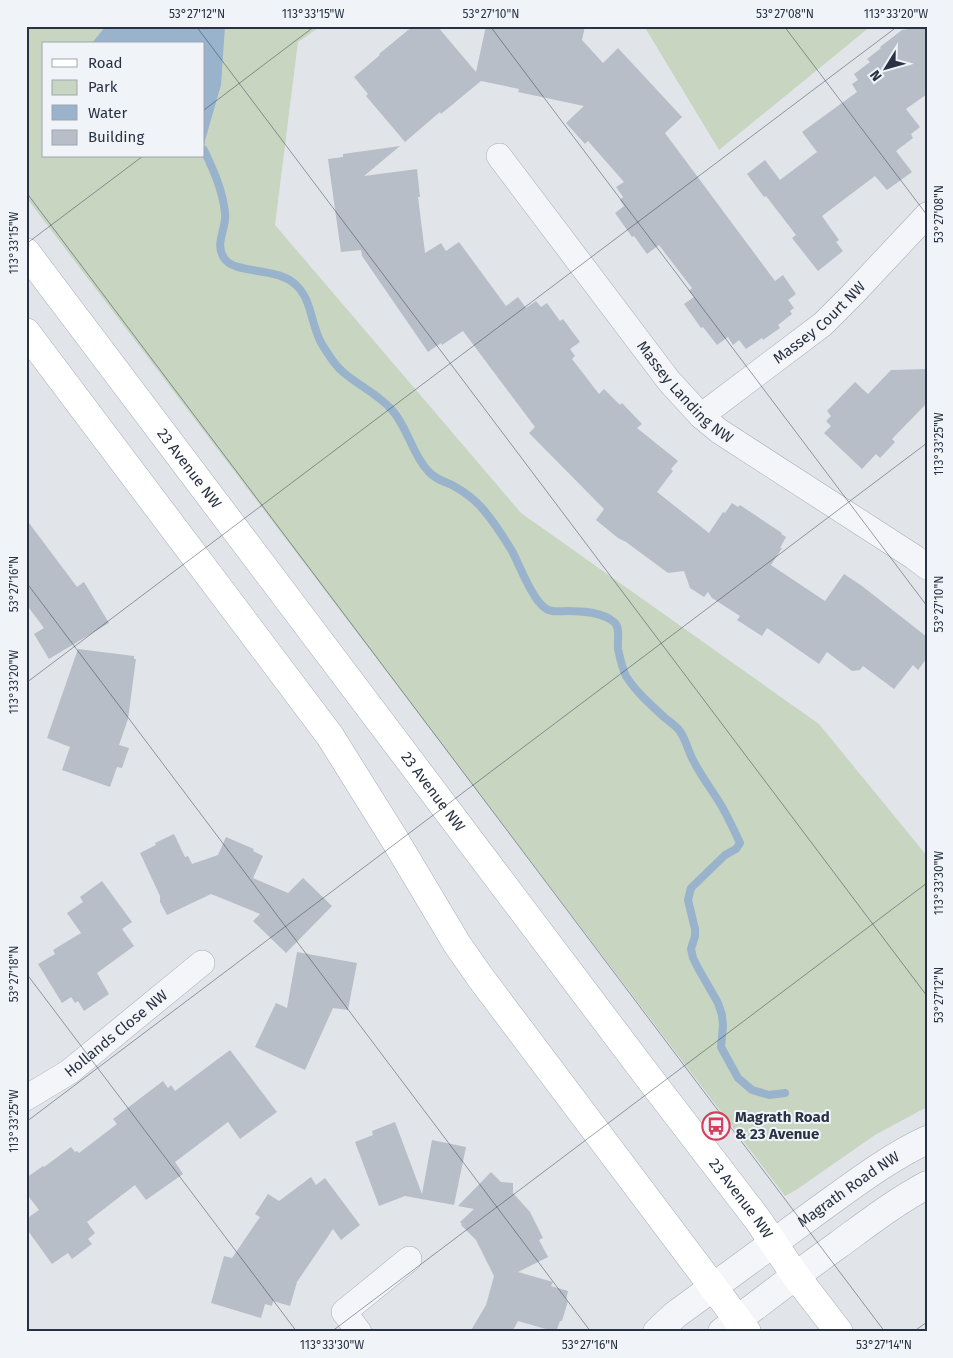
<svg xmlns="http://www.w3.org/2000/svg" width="953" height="1358" viewBox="0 0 953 1358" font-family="'Fira Sans',sans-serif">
<rect width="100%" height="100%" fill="#e1e5ea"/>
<g fill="#c7d5c1" fill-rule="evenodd">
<path d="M26,26h295l-23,16 -23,183 246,288 298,211 108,132v251l-52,28 -79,55 -11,6 -759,-999zM44,44h160v112h-160z"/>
<path d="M644,26h227l-152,124z"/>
</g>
<path fill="#99b3cd" d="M106,26h119l-4,59 -17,59v-100h-113z"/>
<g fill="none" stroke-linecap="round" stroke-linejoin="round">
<path stroke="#99b3cd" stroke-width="8" d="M204,150c9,19 19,41 21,63 2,16 -11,30 -1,45 10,17 55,8 73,28 16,16 14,42 26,60 6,9 12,20 20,26 16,14 35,22 49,38 16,18 20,44 36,61 7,8 15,10 24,14 11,6 22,14 30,23 12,14 21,28 30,43 8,15 20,48 33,57 6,5 16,3 23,3 15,0 34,1 46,11 7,6 3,19 4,27 2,9 4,19 8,27 10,16 25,29 39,42 5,4 11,8 14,12 7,9 9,21 14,30 8,16 19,30 28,45 7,12 13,25 19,38l-4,6 -11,6 -34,33 -3,12 7,29v7l-4,13 2,9 5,10 20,35 4,12 1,11 -2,21 17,31 14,12 17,5 16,-2"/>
</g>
<g fill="#b7bec8">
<path d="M413,26h24l39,46 10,-46h99l-3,14 21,23 15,-15 64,69 -17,16 110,148 8,-6 13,19 -8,6 6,8 -4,3 2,3 -14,11 2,3 -17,12 -1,-2 -16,11 -7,-9 -6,5 -5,-8 -11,8 -14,-18 -2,1 -17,-24 10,-7 -5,-6 3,-3 -27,-35 -6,-8 -12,9 -13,-18 -2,1 -17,-24 9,-7 -4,-6 3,-3 -7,-10 8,-5 -36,-41 -3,3 -19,-21 18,-17 -66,-14 1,-3 -38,-8 -40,33 -1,-2 -35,30 -39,-46 2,-2 -14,-17 26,-22 -1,-1z"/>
<path d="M927,26v68l-21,15 14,18 -9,7 2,4 -17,13 16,21 -25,18 -12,-14 -53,40 17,24 -3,2 7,9 -25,20 -26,-33 4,-3 -30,-39 -2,1 -17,-23 18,-14 15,20 37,-28 -15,-20 55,-40 -5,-8 6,-4 -4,-6 16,-12 -3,-3 14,-11 -1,-1 22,-17z"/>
<path d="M400,146l-36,30 53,-7 3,28h-2l7,56 16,-10 5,8 13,-9 47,64 12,-9 8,11 10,-7 5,6 6,-4 13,18 3,-2 17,23 -10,7 5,7 -3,3 27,35 5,-5 16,16 2,-2 20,21 -5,4 41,33 -7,8 2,2 -16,21 52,41 14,-21 2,1 7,-10 6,4 2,-2 42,28 -1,1 5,3 -6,11h2l-11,17 54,36 19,-27 18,12 65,51v21l-9,12 -5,-5 -19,24 -31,-23 -3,4 -8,1 -25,-19 -8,12 -52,-36 -5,8 -25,-16 3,-4 -28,-18 -4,-6 -4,5 -14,-9 -6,-17 -16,2 -42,-31 -8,-4 -22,-18 8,-11 -75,-76 6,-6 -72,-96 -21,14 -1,-2 -13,9 -66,-96 -1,-6 -20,2 -13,-93 15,-2v-3z"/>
<path d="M927,369v34l-35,36 3,3 -15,16 -4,-4 -14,15 -38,-36 7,-7 -5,-5 5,-5 -4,-5 28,-29 13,12 23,-24z"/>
<path d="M26,519l51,68 7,-5 25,41 -60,36 -15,-25 10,-6 -18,-24z"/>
<path d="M78,649l56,7v3h2l-8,60 -9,26 10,3 -7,20 -5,-1 -7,20 -48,-17 8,-23 -23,-9z"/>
<path d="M174,834l11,23 3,-1 4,8 26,-9 8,-18 28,12 -1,2 10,5 -10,22 35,15 15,-15 29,28 -46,47 -33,-32 7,-7 -49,-20 -44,21 -7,-13v-6l-20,-43 16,-8 -1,-2z"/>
<path d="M102,881l30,41 -10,7 12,17 -37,27 12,21 -25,17 -6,-10 -3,2 -4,-6 -9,6 -24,-39 17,-10 -2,-4 28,-17 -14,-20 16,-11 -3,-5z"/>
<path d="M297,952l60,11 -9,47 -15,-2 -28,62 -50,-23 21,-44 11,5z"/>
<path d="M230,1050l47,62 -37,27 -12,-17 -53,40 8,12 -37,26 -11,-15 -48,37 8,11 -7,6 4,5 -20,15 -4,-6 -16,11 -26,-36v-9l13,-9 -13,-17v-15l17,-12 1,1 27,-20 4,5 2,-1 2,2 38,-29 -4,-5 50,-38 5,7 3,-3 4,6z"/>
<path d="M395,1122l27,72 10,-54 34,7 -12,58 -49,-9 -26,10 -24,-64 18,-7 -1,-4z"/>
<path d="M491,1172l10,10 12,1v10l17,19 13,26 -4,2 9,17 -30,15 35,10 -2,4 17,5 -2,9 2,1 -6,20h-2l-4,11 -38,-11 -6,11h-42l16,-27 8,-29 -18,-36 -15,-15 1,-1 -2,-2 14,-13 -16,-3z"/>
<path d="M311,1177l5,8 9,-7 35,47 -19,15 -8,-11 -36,53 -7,24 -17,-5 -1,5 -7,-2 -4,14 -50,-15 13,-47 8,2 28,-41 -5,-3 13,-20 11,7z"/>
</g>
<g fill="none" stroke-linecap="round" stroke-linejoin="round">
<g stroke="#a6acb5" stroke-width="26">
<g id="minor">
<path id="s1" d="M499,156l170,225 32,35 18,15 195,126 13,10"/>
<path id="s2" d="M701,416l122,-92 29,-29 75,-80"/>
<path id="s3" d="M26,1098l43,-26 133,-109"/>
<path d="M359,1332l-15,-20 65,-53"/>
</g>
</g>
<g stroke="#a6acb5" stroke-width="29">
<g id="tertiary">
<path id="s4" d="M657,1332l18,-17c47,-34 95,-70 142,-104 35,-25 71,-53 110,-71"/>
<path d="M722,1332c38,-30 77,-59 116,-87 29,-21 57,-43 89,-60"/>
</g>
</g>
<g stroke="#a6acb5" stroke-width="29">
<g id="secondary">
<path id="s5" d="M26,252l620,822 112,146 37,55 44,57"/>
<path d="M26,332l304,404 65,104 62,104 23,33 267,355"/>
</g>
</g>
<use href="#minor" stroke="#f4f5f8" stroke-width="25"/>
<use href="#tertiary" stroke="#f4f5f8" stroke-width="28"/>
<use href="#secondary" stroke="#fff" stroke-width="28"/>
</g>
<path fill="none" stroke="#283243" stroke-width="1" stroke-opacity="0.45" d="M196,26l731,970M490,26l437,580M784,26l143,189M204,110l111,-84M26,192l859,1140M26,244l117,-88M26,582l565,750M26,683l872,-657M26,973l271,359M26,1122l901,-679M331,1332l596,-449M913,1332l14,-10"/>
<defs>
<g id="bus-ring" transform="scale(1.4375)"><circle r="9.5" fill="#f0f4f8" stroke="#d73e59" stroke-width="1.5"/><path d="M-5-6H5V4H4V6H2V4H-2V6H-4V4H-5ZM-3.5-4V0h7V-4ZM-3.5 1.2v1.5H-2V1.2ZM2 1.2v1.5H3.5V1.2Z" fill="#d73e59"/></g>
</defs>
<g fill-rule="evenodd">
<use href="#bus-ring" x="716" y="1126"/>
</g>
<g text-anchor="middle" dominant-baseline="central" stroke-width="4" stroke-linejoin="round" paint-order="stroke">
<g font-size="15" fill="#283243" stroke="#f0f4f8">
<text stroke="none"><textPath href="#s2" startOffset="151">Massey Court NW</textPath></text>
<text stroke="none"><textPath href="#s1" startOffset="301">Massey Landing NW</textPath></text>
<text stroke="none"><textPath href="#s5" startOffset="271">23 Avenue NW</textPath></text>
<text stroke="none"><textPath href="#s5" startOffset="676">23 Avenue NW</textPath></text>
<text stroke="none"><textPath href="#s3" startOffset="111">Hollands Close NW</textPath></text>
<text stroke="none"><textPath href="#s4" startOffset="239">Magrath Road NW</textPath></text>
<text stroke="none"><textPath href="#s5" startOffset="1186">23 Avenue NW</textPath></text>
</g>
<g font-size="15" font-weight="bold" fill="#283243" stroke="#f0f4f8" text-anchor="start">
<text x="735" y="1117">Magrath Road<tspan x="735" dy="17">&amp; 23 Avenue</tspan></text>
</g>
</g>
<rect width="953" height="1358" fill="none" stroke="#f0f4f8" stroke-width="55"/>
<rect x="42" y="42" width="162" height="115" fill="#f0f4f8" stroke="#a0a6b0"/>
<rect x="52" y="59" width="25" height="8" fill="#ffffff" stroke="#a0a6b0"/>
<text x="88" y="68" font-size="15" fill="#283243">Road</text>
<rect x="52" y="80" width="25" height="15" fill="#c7d5c1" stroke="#a0a6b0"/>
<text x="88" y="92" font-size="15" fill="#283243">Park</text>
<rect x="52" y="105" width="25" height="15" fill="#99b3cd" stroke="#a0a6b0"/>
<text x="88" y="118" font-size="15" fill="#283243">Water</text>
<rect x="52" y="130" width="25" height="15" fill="#b7bec8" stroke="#a0a6b0"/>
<text x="88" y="142" font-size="15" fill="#283243">Building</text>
<g transform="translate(886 68) rotate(233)" stroke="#f0f4f8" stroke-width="4" paint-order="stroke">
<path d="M0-4L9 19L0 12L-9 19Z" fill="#283243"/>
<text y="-8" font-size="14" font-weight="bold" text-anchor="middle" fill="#283243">N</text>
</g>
<rect x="28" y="28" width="898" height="1302" fill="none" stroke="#283243" stroke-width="2"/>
<g font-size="12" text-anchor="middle" fill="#283243">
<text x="197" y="18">53°27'12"N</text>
<text x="313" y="18">113°33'15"W</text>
<text x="491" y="18">53°27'10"N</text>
<text x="785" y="18">53°27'08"N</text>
<text x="896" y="18">113°33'20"W</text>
<text transform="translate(939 214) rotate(-90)" y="4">53°27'08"N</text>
<text transform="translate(14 243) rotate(-90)" y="4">113°33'15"W</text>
<text transform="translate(939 444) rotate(-90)" y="4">113°33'25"W</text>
<text transform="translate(14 584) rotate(-90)" y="4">53°27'16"N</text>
<text transform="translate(939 604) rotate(-90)" y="4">53°27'10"N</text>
<text transform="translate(14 682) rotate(-90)" y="4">113°33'20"W</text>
<text transform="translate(939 883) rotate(-90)" y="4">113°33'30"W</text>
<text transform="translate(14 974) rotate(-90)" y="4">53°27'18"N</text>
<text transform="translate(939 995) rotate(-90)" y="4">53°27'12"N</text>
<text transform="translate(14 1121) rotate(-90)" y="4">113°33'25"W</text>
<text x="332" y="1349">113°33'30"W</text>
<text x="590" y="1349">53°27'16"N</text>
<text x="884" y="1349">53°27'14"N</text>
</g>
</svg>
